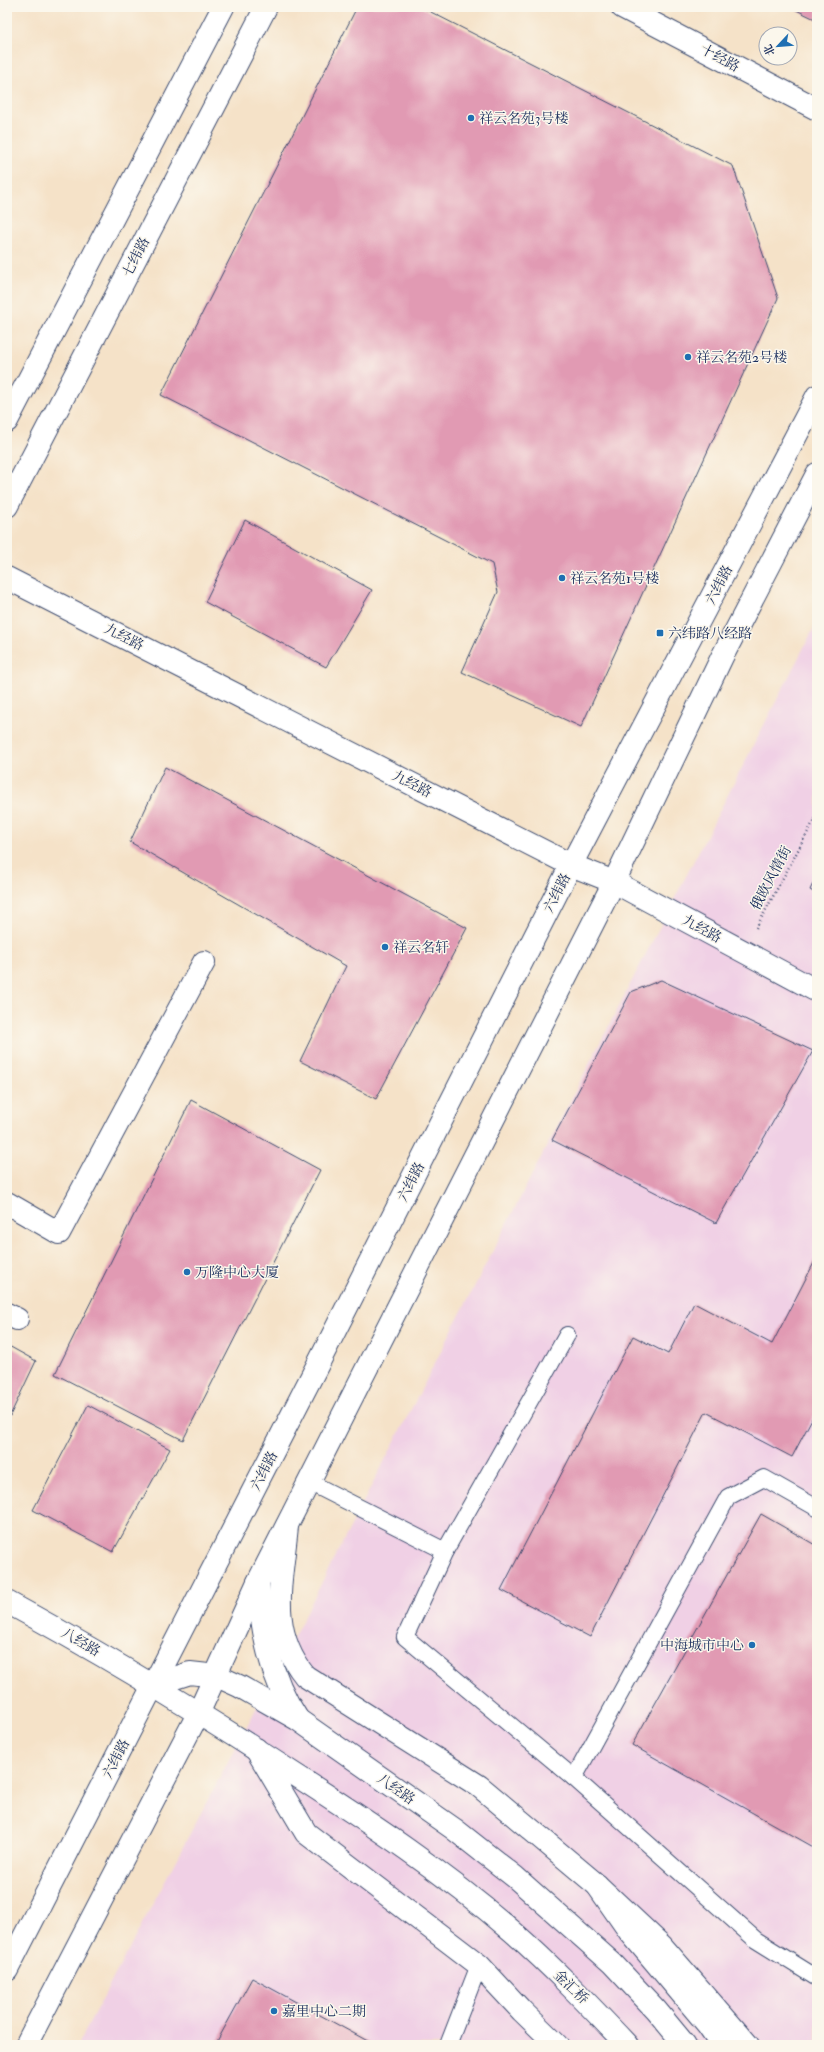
<svg xmlns="http://www.w3.org/2000/svg" width="824" height="2052" viewBox="0 0 824 2052" font-family="'IM FELL Double Pica','Noto Serif SC',serif">
<rect width="100%" height="100%" fill="#fbf7ec"/>
<filter id="ink" filterUnits="userSpaceOnUse"><feTurbulence type="fractalNoise" baseFrequency=".025" numOctaves="2"/><feDisplacementMap in="SourceGraphic" scale="8" xChannelSelector="R" yChannelSelector="G"/><feConvolveMatrix kernelMatrix="1 2 1 2 8 2 1 2 1" color-interpolation-filters="sRGB"/></filter>
<filter id="wash" filterUnits="userSpaceOnUse"><feTurbulence type="fractalNoise" baseFrequency=".012" numOctaves="4" result="noise"/><feDisplacementMap in="SourceGraphic" scale="16" xChannelSelector="R" yChannelSelector="G"/><feGaussianBlur stdDeviation="0.9" result="paint"/><feColorMatrix in="noise" values="0 0 0 0 0 0 0 0 0 0 0 0 0 0 0 0 0 1.4 0 .05"/><feComposite in="paint" operator="in"/></filter>
<g filter="url(#wash)">
<rect width="100%" height="100%" fill="#f5e2c8"/>
<path fill="#f0d0e5" d="M817,622v1423h-739l207,-391z"/>
<g id="blocks">
<g fill="#e19ab3">
<path d="M357,7h64l312,159 45,132 -197,429 -119,-55 36,-80 -6,-28 -331,-169z"/>
<path d="M790,7h27v13z"/>
<path d="M245,520l127,70 -46,77 -121,-65z"/>
<path d="M165,767l302,161 -91,171 -76,-38 46,-95 -216,-124z"/>
<path d="M817,875v19l-7,-4z"/>
<path d="M661,980l152,71 -97,172 -164,-83 79,-148z"/>
<path d="M191,1100l129,70 -137,270 -128,-66z"/>
<path d="M817,1257v152l-25,48 -86,-45 -116,225 -89,-47 132,-254 35,18 26,-51 78,41z"/>
<path d="M7,1345l29,16 -29,61z"/>
<path d="M88,1405l82,44 -57,103 -80,-42z"/>
<path d="M761,1514l56,32v303l-185,-104z"/>
<path d="M252,1978l123,67h-160z"/>
</g>
</g>
</g>
<g filter="url(#ink)">
<use href="#blocks" fill-opacity="0" stroke="#3c4a6e" stroke-width="1"/>
<g fill="none" stroke-linecap="round" stroke-linejoin="round">
<g stroke="#3c4a6e" stroke-width="18">
<g id="lane">
<path d="M309,1482l136,69 -40,86 169,141 182,162 61,38"/>
<path d="M445,1551l122,-216"/>
<path d="M574,1778l154,-281 36,-19 53,30"/>
<path d="M448,2045l31,-80"/>
</g>
</g>
<g stroke="#3c4a6e" stroke-width="24">
<g id="street">
<path d="M7,1203l52,30 145,-271"/>
<path d="M7,1314l10,5"/>
<path d="M287,1526c-5,55 -20,103 18,150l174,110 118,99 64,60 87,100"/>
<path d="M256,1749l50,84 173,132 43,46 35,34"/>
</g>
</g>
<g stroke="#3c4a6e" stroke-width="24">
<g id="secondary">
<path d="M622,7l195,102"/>
<path d="M7,421l216,-414"/>
<path d="M7,506l259,-499"/>
<path d="M7,578l564,287 43,17 203,109"/>
<path d="M258,1582c4,49 11,94 39,136"/>
<path d="M7,1602c98,53 193,111 287,172 76,49 150,98 218,157 41,36 78,75 115,114"/>
<path d="M153,1685l37,-12 27,3 22,10 58,33 157,110 61,48 97,86 44,47 29,35"/>
<path d="M597,1885l32,46 79,94 14,20"/>
</g>
</g>
<g stroke="#3c4a6e" stroke-width="24">
<g id="primary">
<path d="M7,1970l309,-602 255,-503 246,-469"/>
<path d="M26,2045l172,-331 60,-132 356,-700 108,-225 95,-183"/>
</g>
</g>
<path stroke="#3c4a6e" stroke-width="2.5" stroke-dasharray="1 3" stroke-linecap="butt" d="M756,928l61,-113"/>
<use href="#lane" stroke="#fff" stroke-width="16"/>
<use href="#street" stroke="#fff" stroke-width="22"/>
<use href="#secondary" stroke="#fff" stroke-width="22"/>
<use href="#primary" stroke="#fff" stroke-width="22"/>
</g>
</g>
<g fill="#1f6fb2" stroke="#fbf7ec" stroke-width="1.5">
<circle cx="471" cy="118" r="4"/>
<circle cx="688" cy="357" r="4"/>
<circle cx="562" cy="578" r="4"/>
<rect x="656" y="629" width="8" height="8" rx="2"/>
<circle cx="385" cy="947" r="4"/>
<circle cx="187" cy="1272" r="4"/>
<circle cx="752" cy="1645" r="4"/>
<circle cx="274" cy="2011" r="4"/>
</g>
<g text-anchor="middle" dominant-baseline="central" stroke-width="3" stroke-linejoin="round" paint-order="stroke">
<g font-size="14" fill="#1b2f5e" stroke="#fbf7ec">
<text transform="translate(720 58) rotate(28)">十经路</text>
<text transform="translate(136 257) rotate(-63)">七纬路</text>
<text transform="translate(719 585) rotate(-63)">六纬路</text>
<text transform="translate(124 637) rotate(27)">九经路</text>
<text transform="translate(412 784) rotate(27)">九经路</text>
<text transform="translate(771 878) rotate(-62)">俄欧风情街</text>
<text transform="translate(557 893) rotate(-63)">六纬路</text>
<text transform="translate(702 929) rotate(28)">九经路</text>
<text transform="translate(411 1182) rotate(-63)">六纬路</text>
<text transform="translate(264 1471) rotate(-63)">六纬路</text>
<text transform="translate(81 1642) rotate(30)">八经路</text>
<text transform="translate(116 1759) rotate(-63)">六纬路</text>
<text transform="translate(396 1789) rotate(35)">八经路</text>
<text transform="translate(571 1987) rotate(44)">金汇桥</text>
</g>
<g font-size="14" fill="#1b2f5e" stroke="#fbf7ec" text-anchor="start">
<text x="479" y="118">祥云名苑3号楼</text>
<text x="696" y="357">祥云名苑2号楼</text>
<text x="570" y="578">祥云名苑1号楼</text>
<text x="668" y="633">六纬路八经路</text>
<text x="393" y="947">祥云名轩</text>
<text x="195" y="1272">万隆中心大厦</text>
<text x="744" y="1645" text-anchor="end">中海城市中心</text>
<text x="282" y="2011">嘉里中心二期</text>
</g>
</g>
<rect width="824" height="2052" fill="none" stroke="#fbf7ec" stroke-width="24"/>
<g transform="translate(778 46) rotate(244)"><circle r="19" fill="#fbf7ec" stroke="#a1a7b3"/>
<path d="M0-3L7 15L0 10L-7 15Z" fill="#1f6fb2"/>
<text y="-6" font-size="11" font-weight="bold" text-anchor="middle" fill="#1b2f5e">北</text>
</g>
</svg>
